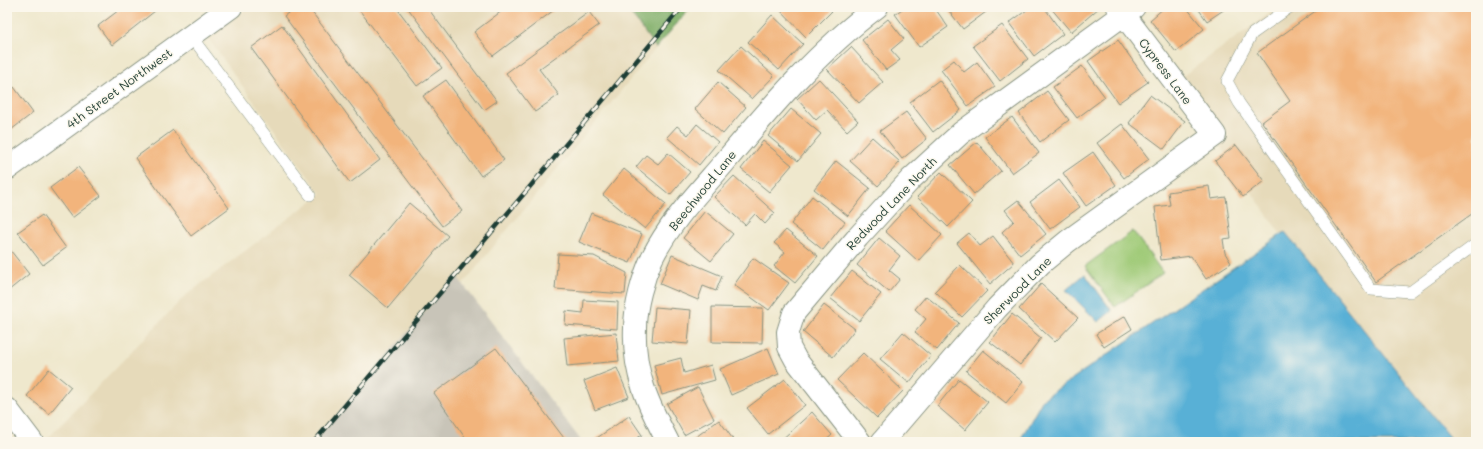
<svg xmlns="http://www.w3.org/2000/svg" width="1483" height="449" viewBox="0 0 1483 449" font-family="Mali,sans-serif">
<rect width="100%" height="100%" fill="#fbf7ec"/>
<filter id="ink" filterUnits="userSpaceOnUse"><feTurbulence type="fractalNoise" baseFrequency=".025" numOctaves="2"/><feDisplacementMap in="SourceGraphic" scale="8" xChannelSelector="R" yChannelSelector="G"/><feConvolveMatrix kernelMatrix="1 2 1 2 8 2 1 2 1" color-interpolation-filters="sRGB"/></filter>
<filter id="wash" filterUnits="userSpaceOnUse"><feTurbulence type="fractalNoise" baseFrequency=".012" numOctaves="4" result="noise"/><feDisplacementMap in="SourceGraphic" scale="16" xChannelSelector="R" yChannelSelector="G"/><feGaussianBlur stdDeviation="0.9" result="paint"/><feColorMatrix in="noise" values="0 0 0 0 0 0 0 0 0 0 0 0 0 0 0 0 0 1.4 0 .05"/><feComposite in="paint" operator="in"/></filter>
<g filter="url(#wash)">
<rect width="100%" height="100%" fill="#efe8cd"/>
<g fill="#e6daba">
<path d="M249,7h377l30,41 -193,236 -7,-8 -142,166h-267l-1,-2 139,-144 136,-102 -114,-157z"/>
<path d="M1278,7h198v435h-22l-169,-210 -4,3 -105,-154z"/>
</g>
<path fill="#c8c4b8" d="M456,275l126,167h-268z"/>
<path fill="#9dc975" stroke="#5e8354" d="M1133,231l30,42 -48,34 -30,-41z"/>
<path fill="#7ead66" stroke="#4e754d" d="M626,7h65l-35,41z"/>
<g fill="#59b0d6" stroke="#3c7685">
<path d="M1285,232l169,210h-435l24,-43z"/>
<path d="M1085,274l27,37 -14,11 -32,-32z"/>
</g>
<g id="blocks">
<g fill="#f2b47c">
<path d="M123,7h37l-48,38 -14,-19z"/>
<path d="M296,7h12l154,204 -20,15 -158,-210z"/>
<path d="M357,7h39l46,61 -25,18z"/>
<path d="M407,7h20l70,94 -13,9z"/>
<path d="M507,7h51l-65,49 -19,-24z"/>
<path d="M777,7h50l5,4 -26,26z"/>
<path d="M905,7h29l14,20 -29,20 -24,-33z"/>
<path d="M946,7h42l2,2 -27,20z"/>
<path d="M1031,7h13l19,27 -29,22 -25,-33z"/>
<path d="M1050,7h50l-29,25z"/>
<path d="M1165,7h21l18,22 -28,23 -26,-32z"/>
<path d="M1197,7h31l-21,14z"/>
<path d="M1321,7h155v204l-100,71 -114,-160 28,-21 -33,-48z"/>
<path d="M589,12l10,13 -60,44 20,26 -24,17 -29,-39z"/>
<path d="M772,15l31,29 -24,26 -31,-28z"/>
<path d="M888,19l16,20 -13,11 9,10 -14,10 -24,-30z"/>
<path d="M282,25l98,135 -30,23 -99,-135z"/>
<path d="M1002,25l26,34 -28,22 -27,-35z"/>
<path d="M1118,40l30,42 -30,21 -30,-42z"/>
<path d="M741,46l33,30 -22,23 -33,-29z"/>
<path d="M851,47l32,35 -24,21 -32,-34z"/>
<path d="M954,60l10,12 13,-10 18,25 -27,19 -27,-36z"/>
<path d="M1082,66l23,31 -28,21 -24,-31z"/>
<path d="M819,79l39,42 -11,10 -20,-21 -11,10 -19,-21z"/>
<path d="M446,80l58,80 -23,16 -58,-80z"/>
<path d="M939,80l22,30 -28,22 -23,-30z"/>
<path d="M718,82l28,25 -23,27 -28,-25z"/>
<path d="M14,87l19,26 -26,20v-41z"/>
<path d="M1047,91l22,29 -29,22 -21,-29z"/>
<path d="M1150,95l35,26 -21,28 -35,-26z"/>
<path d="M791,109l30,25 -23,27 -30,-25z"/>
<path d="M906,112l21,27 -25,20 -22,-28z"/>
<path d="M1012,117l27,36 -27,20 -27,-36z"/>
<path d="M697,124l21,18 -19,23 -32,-28 10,-11 11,9z"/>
<path d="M1122,124l27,35 -25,19 -27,-35z"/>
<path d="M173,130l56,78 -38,28 -56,-78z"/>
<path d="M872,137l28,25 -22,24 -28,-25z"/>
<path d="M763,141l29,24 -23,27 -28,-23z"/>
<path d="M977,142l24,29 -27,23 -24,-29z"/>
<path d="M1236,145l28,36 -21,16 -28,-36z"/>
<path d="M1093,152l23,33 -30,21 -23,-33z"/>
<path d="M668,153l22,19 -20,23 -34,-28 10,-12 12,9z"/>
<path d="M836,161l34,27 -22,28 -34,-27z"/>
<path d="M78,167l23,29 -29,22 -22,-30z"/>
<path d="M624,169l42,35 -21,25 -42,-34z"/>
<path d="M941,172l31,30 -24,25 -31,-30z"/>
<path d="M734,176l41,37 -10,11 -10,-10 -10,11 -31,-28z"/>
<path d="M1059,180l21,27 -30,22 -20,-27z"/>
<path d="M1209,186l2,13 15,-2 5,41 -8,1 2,14 6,10 -25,16 -15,-23 -30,4 -6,-53 15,-2 -2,-13z"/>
<path d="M812,196l33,26 -22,28 -32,-26z"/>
<path d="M1018,200l28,34 -26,21 -18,-23 12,-11 -9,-11z"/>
<path d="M409,203l39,33 -60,72 -39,-33z"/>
<path d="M909,205l33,30 -24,26 -33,-30z"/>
<path d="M705,211l28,23 -22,27 -28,-23z"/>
<path d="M591,213l51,21 -12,29 -51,-21z"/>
<path d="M42,215l24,33 -23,17 -25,-33z"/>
<path d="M786,230l32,26 -23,27 -21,-17 11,-14 -11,-9z"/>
<path d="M969,233l11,13 13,-10 21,27 -24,21 -33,-41z"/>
<path d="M879,238l21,18 -11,14 11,9 -11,13 -32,-27z"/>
<path d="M7,246l22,28 -21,17 -1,-2z"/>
<path d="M558,254l36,2 33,17 -2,21 -70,-5z"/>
<path d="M672,255l50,21 -6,15 -13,-5 -5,14 -38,-16z"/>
<path d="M753,258l36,25 -20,27 -35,-25z"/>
<path d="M960,265l27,26 -25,26 -27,-26z"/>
<path d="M852,271l29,23 -22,27 -29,-23z"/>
<path d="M1041,284l37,34 -23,24 -36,-33z"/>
<path d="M926,296l33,27 -22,27 -22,-18 11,-13 -11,-10z"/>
<path d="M584,300l34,2 -1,27 -52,-4 1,-14 17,2z"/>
<path d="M824,305l31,24 -22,28 -30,-25z"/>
<path d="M655,307l36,3 -3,34 -36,-3z"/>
<path d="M712,307l51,1 -1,35 -50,-1z"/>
<path d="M1012,314l29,24 -21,27 -30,-23z"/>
<path d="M1125,316l7,13 -28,18 -8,-13z"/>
<path d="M903,332l28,24 -22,27 -29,-24z"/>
<path d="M616,333l3,28 -52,5 -3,-28z"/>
<path d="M496,348l71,94h-99l-34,-49z"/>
<path d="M768,348l11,26 -48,21 -11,-26z"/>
<path d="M983,350l40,32 -17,21 -40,-32z"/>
<path d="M863,353l40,38 -26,27 -40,-38z"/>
<path d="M681,358l3,15 27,-8 4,15 -53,15 -8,-30z"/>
<path d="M617,368l12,29 -34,13 -11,-29z"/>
<path d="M49,369l22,18 -22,27 -22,-18z"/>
<path d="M785,379l20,26 -37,29 -21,-26z"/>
<path d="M959,379l29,23 -23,28 -28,-24z"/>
<path d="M698,387l16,32 -30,16 -17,-31z"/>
<path d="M812,412l20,23 -8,7h-45z"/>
<path d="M629,416l13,19 -11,7h-40z"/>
<path d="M719,420l16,22h-46z"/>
</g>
</g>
</g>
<g filter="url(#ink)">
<use href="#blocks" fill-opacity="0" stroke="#879280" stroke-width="1"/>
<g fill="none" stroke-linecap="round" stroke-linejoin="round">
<g stroke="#879280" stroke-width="12">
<g id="service">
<path d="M1290,7l-38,27 -25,47 12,22 132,186 39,3 66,-48"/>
<path d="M191,36l119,159"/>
</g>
</g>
<g stroke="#879280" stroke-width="24">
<g id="minor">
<path d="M7,169l224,-162"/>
<path d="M7,409l25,33"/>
<path d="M668,442c-20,-38 -35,-69 -33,-114 0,-22 8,-50 17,-70 18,-36 46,-65 71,-94 47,-56 95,-113 154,-157"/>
<path d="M860,442l-64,-82 -7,-13 -1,-15 6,-19 64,-76 53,-58 50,-46 173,-126"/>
<path d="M882,442l115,-134 43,-44 28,-23 147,-106 -97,-128"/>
</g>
</g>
<use href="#service" stroke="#fff" stroke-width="11"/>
<use href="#minor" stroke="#fff" stroke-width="22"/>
<g stroke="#1f3d34" stroke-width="4.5">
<path id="rail" d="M314,442l368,-435"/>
</g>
<use href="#rail" stroke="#fbf7ec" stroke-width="3" stroke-dasharray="9" stroke-linecap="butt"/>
</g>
</g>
<g text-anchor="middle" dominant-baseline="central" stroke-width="3" stroke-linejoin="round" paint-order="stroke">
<g font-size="12" fill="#1f3d34" stroke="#fbf7ec">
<text transform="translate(1166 71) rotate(53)">Cypress Lane</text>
<text transform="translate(119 88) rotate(-36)">4th Street Northwest</text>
<text transform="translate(702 190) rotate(-51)">Beechwood Lane</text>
<text transform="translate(891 203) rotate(-46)">Redwood Lane North</text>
<text transform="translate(1017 290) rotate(-45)">Sherwood Lane</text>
</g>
</g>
<rect width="1483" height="449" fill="none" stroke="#fbf7ec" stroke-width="24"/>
</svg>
